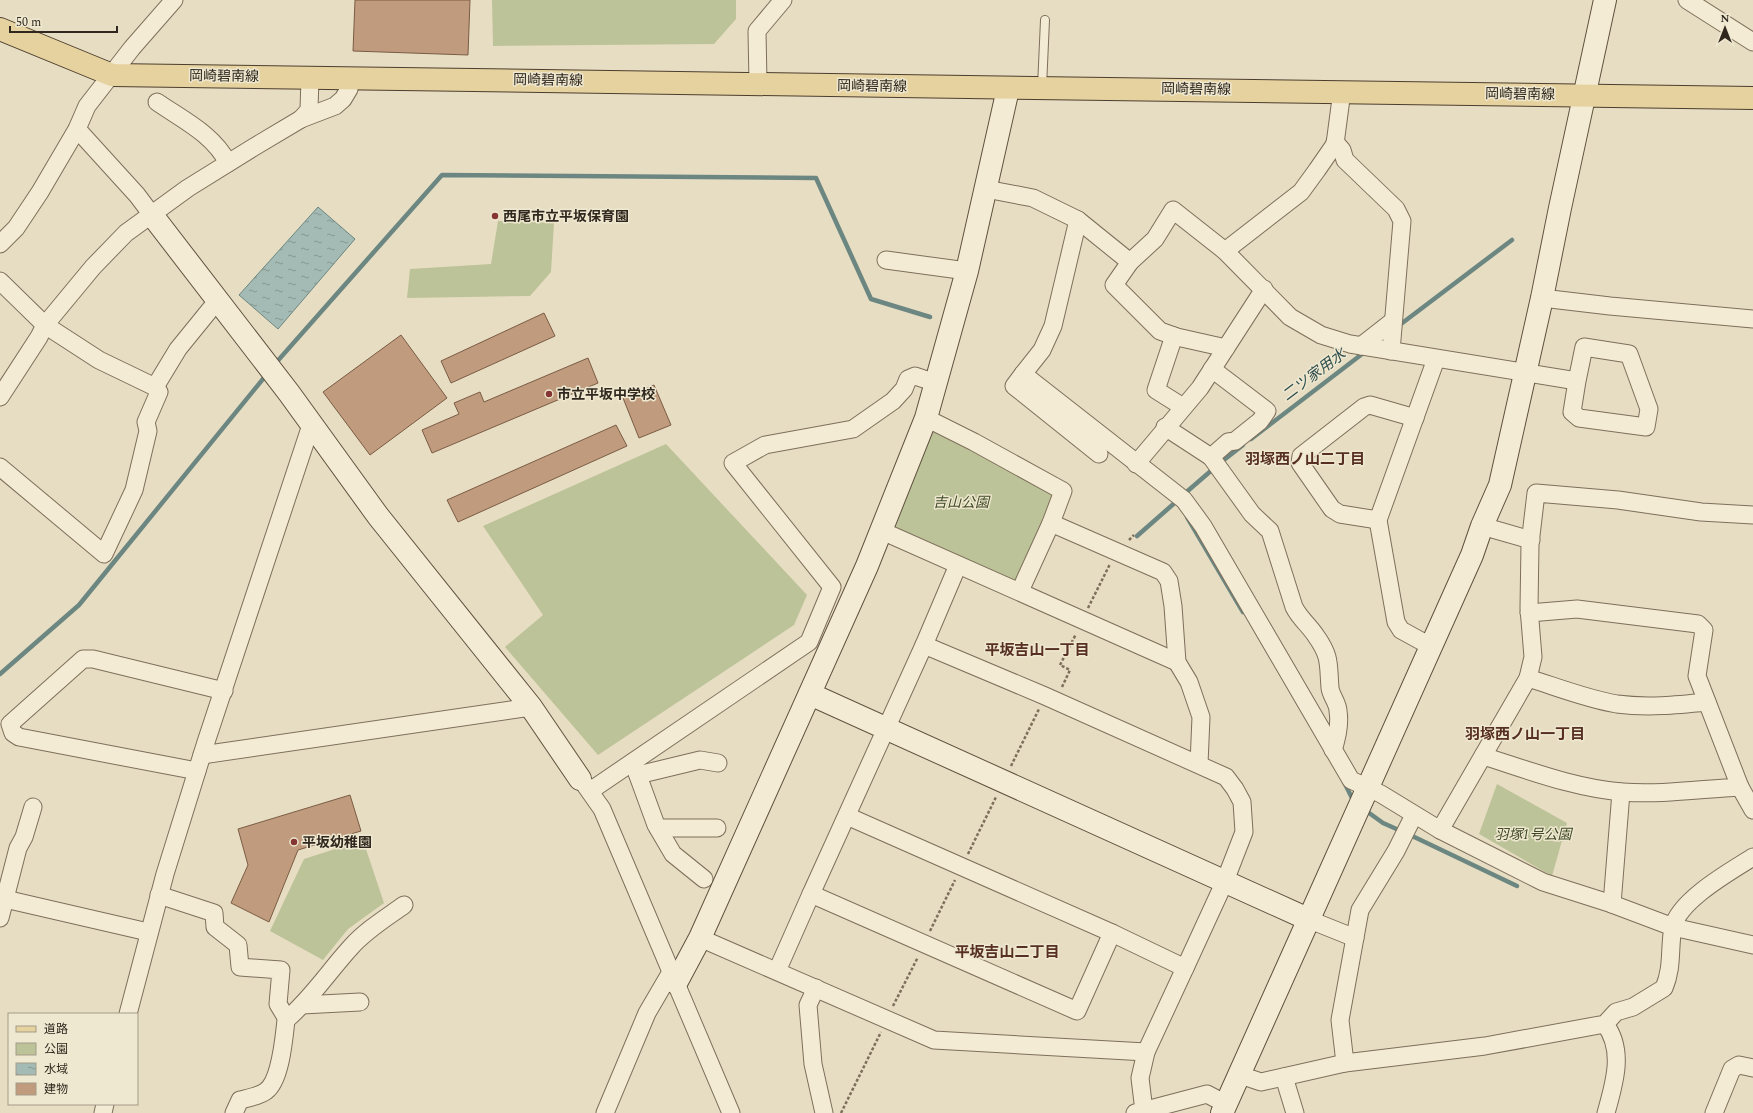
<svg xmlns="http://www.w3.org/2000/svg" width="1753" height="1113" viewBox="0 0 1753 1113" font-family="Spectral,'Noto Sans JP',serif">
<defs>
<pattern id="water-ripples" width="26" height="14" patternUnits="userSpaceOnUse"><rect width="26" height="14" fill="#a4bab4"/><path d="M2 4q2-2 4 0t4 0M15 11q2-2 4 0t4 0" fill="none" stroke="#869792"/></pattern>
</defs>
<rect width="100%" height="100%" fill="#e7ddc2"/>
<g fill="#bdc398">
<path d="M492,0h244v19l-22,25 -221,2z"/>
<path d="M498,221l56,2 -3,49 -21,24 -123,2 3,-29 81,-5z"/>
<path d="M932,429h5l118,67 -37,83 -7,2 -113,-50 -2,-6z"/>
<path d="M666,444l141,151 -13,30 -196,130 -93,-108 38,-32 -60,-89z"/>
<path d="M1497,784l70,39 -15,53 -73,-42z"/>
<path d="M363,840l21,63 -36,26 -25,31 -53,-29 34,-72z"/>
</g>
<path fill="url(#water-ripples)" stroke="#6c8781" d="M318,207l37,32 -77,90 -39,-34z"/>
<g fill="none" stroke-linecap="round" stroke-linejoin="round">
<g stroke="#6c8781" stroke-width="4.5">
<path d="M1397,327l115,-87"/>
<path d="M274,365l168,-190 374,3 55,121 59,18"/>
<path d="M1251,439l115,-88"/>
<path d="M1183,495l37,-32 23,-18"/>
<path d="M1187,517l56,95"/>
<path d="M1137,536l41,-36"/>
<path d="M0,674l79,-69 188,-231"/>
<path d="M1344,782l10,20"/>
<path d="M1365,810l18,13 18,8"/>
<path d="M1408,834l109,52"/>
</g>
</g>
<g fill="#c09b7d" stroke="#7a5c45">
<path d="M355,0h115l-2,55 -115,-4z"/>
<path d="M544,313l11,23 -104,47 -10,-22z"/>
<path d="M401,335l46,63 -77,57 -47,-63z"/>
<path d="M588,358l10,25 -166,70 -10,-23 37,-16 -5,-11 26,-11 4,10z"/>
<path d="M654,385l17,40 -32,13 -16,-40z"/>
<path d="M616,425l11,21 -169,76 -11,-22z"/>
<path d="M350,795l11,36 -63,19 -29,72 -38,-19 17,-38 -10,-36z"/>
</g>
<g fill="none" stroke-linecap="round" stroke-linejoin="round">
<g stroke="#7e6f5c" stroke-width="10">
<path id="lane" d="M1042,87l3,-67"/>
</g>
<g stroke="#7e6f5c" stroke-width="19">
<g id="street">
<path d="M1687,0l66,42"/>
<path d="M758,83l-1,-52 26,-31"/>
<path d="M157,102c26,18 56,32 71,61"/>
<path d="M301,119l8,-9 1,-33"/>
<path d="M77,129l60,66 15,20"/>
<path d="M1335,142l7,8 3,10 51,49 6,12 -11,130"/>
<path d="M986,189l47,9 45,22 52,42 25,-23 18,-29 52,41 65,66 31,18 29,9 227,37 -5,31 7,6 67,9 3,-18 -20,-55 -45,-7 -7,34"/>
<path d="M1078,220l-25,106 -11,24 -19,24 161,126 19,26 148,254 30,14 59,36 103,52 69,22 61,23 80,18"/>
<path d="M0,244l16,-16 24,-36 37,-63 10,-23 45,-58 42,-48"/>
<path d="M1225,251l76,-59 16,-22 18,-26 7,-53"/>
<path d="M886,260l81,11"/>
<path d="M1130,262l-16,23 46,46 17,6 49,11"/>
<path d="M0,281l45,44 54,35 56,27 4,5 -13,30 2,9 -14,59 -30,64 -104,-87"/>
<path d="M1542,298l68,8 143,13"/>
<path d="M1174,336l-18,54 27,17"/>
<path d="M1361,346l32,-25"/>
<path d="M1023,374l-9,12 85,68"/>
<path d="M155,387l23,-38 39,-48"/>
<path d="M0,397l39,-60 6,-12 48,-58 33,-34 62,-45 66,-41 47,-28 34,-13 8,-7 6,-10 1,-12"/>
<path d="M926,418l48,24 89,49 -12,32 -31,68"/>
<path d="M1165,427l46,30 17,-15 7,-1 25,-20 7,-10 -55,-42"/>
<path d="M1211,457l41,57 18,17 24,76c6,12 15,18 22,29 15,21 12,28 14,52 1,8 8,15 8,23 2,12 -1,27 -5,39"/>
<path d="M1136,464l64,-76 64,-99"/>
<path d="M1378,520l-38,-6 -8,-5 -32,-46 1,-7 63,-49 6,-2 45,13"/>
<path d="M1051,523l112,49 6,9 4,25 4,56 12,20 12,35 -2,47"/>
<path d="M1482,526l49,14"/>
<path d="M882,531l295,131"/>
<path d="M958,565l-34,80 -113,249 266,117 35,-78"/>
<path d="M1432,647l-31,-17 -5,-8 -18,-102 58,-161"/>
<path d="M1528,678c29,9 59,21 89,26 30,4 60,1 90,-2"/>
<path d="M202,755l329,-48"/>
<path d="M1483,756c45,14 91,32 139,36 39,3 79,-3 118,-5l-43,-111 7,-46 -6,-6 -121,-15 -48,4"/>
<path d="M633,762l23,63 17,29 31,25"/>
<path d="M197,771l-178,-34 -6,-4 -3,-9 73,-65h10l131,32"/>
<path d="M638,775l62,-15 18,3"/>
<path d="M583,782l19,27 129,304"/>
<path d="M1740,787l13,23"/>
<path d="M590,791l219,-149 23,-55 -99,-124 32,-18 88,-16 40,-28 11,-12 4,-10 7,-3 21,7"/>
<path d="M847,816l265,117 73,35 40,-87 19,-49 -2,-30 -7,-13 -9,-12 -181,-81 -121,-51"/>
<path d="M658,828h59"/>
<path d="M1440,830l88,-152 5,-21 -4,-49 1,-64 6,-51 82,7 83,12 52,3"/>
<path d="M159,895l55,18 1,14 23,18 2,22 41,3 -3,34 9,15"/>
<path d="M5,899l143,33"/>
<path d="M1612,904l9,-112"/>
<path d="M0,918l18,-70 6,-11 9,-30"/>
<path d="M1310,920l45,18"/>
<path d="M700,938l234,102 212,12 39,-84"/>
<path d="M777,971l34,-77"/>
<path d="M816,988l-8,17 5,59 11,49"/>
<path d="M302,1005l58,-3"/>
<path d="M128,1014l37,-140 41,-132 105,-317"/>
<path d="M1605,1024c20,27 9,60 1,89"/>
<path d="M1345,1063l-5,-43 20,-110 36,-59 18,-36"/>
<path d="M1240,1075l21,7 84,-19 140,-17 120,-22 11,-12 17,-5 31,-19c9,-21 5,-39 9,-61 6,-27 58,-56 80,-70"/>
<path d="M1284,1077l11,36"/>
<path d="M1144,1111l-4,-33 6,-26"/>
<path d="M103,1113l2,-9"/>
<path d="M234,1113l6,-13c8,-2 20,-4 26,-9 15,-11 18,-54 20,-71 25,-21 43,-49 65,-73 15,-17 35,-29 53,-42"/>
<path d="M605,1113l42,-100 24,-41"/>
<path d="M1135,1113l72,-19 19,10"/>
<path d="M1714,1113l18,-44 7,-4 14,3"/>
</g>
</g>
<g stroke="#60513f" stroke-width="24">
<g id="secondary">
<path d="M152,215l137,178 89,123 153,191 49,72"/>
<path d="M810,694l500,226"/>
<path d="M676,983l24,-45 167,-372 59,-148 41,-147 41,-182"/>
<path d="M1222,1113l250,-558 10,-29 18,-41 42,-187 18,-90 45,-208"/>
</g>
</g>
<g stroke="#4c3e2f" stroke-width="24">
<path id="primary" d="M0,29l112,46 1641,23"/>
</g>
<g stroke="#7e6f5c" stroke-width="2.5" stroke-dasharray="3 2" stroke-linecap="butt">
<path d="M1129,540l5,-5"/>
<path d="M1088,608l22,-44"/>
<path d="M1062,687l8,-17 -10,-5 16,-31"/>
<path d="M1011,766l28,-57"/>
<path d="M968,854l28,-57"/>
<path d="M930,931l25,-51"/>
<path d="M893,1006l25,-49"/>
<path d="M841,1113l40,-81"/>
</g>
<use href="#lane" stroke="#f3ebd4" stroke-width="8"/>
<use href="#street" stroke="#f3ebd4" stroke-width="17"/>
<use href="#secondary" stroke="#f3ebd4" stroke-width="22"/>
<use href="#primary" stroke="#e6d29e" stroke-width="22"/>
</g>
<g fill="#853634" stroke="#efe8d0" stroke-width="1.5">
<circle cx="495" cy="216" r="4"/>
<circle cx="549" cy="394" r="4"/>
<circle cx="294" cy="842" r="4"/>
</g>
<g text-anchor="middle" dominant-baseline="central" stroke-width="3" stroke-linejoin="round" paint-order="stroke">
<g font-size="14" fill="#30271e" stroke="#efe8d0">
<text transform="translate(224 76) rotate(1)">岡崎碧南線</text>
<text transform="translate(548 80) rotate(1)">岡崎碧南線</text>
<text transform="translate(872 86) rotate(1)">岡崎碧南線</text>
<text transform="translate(1196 89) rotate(1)">岡崎碧南線</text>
<text transform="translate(1520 94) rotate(1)">岡崎碧南線</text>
</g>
<g font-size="14" font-weight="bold" fill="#30271e" stroke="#efe8d0" text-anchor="start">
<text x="503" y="216">西尾市立平坂保育園</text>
<text x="557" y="394">市立平坂中学校</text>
<text x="302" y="842">平坂幼稚園</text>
</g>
<g font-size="14" font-style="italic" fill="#404a27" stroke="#efe8d0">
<text x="961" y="502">吉山公園</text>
<text x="1533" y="834">羽塚1号公園</text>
</g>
<g font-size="15" font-style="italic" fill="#2f4e4d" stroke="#efe8d0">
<text transform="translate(1314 375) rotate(-37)">二ツ家用水</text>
</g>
<g font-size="15" font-weight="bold" fill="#573023" stroke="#efe8d0">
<text x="1305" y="459">羽塚西ノ山二丁目</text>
<text x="1037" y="650">平坂吉山一丁目</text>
<text x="1525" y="734">羽塚西ノ山一丁目</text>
<text x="1007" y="952">平坂吉山二丁目</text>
</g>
</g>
<rect x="8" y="1013" width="130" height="92" fill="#efe8d0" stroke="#a39b89"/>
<rect x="16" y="1026" width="20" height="6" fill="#e6d29e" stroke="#a39b89"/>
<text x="44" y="1033" font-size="12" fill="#30271e">道路</text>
<rect x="16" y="1043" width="20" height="12" fill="#bdc398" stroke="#a39b89"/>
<text x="44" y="1053" font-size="12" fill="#30271e">公園</text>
<rect x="16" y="1063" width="20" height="12" fill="url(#water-ripples)" stroke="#a39b89"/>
<text x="44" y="1073" font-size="12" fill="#30271e">水域</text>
<rect x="16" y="1083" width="20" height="12" fill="#c09b7d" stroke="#a39b89"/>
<text x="44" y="1093" font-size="12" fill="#30271e">建物</text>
<g transform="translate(1725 28)" stroke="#efe8d0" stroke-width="3" paint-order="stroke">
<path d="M0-3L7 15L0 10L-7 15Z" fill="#30271e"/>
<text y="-6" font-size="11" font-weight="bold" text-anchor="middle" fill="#30271e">N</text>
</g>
<path d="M10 26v6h107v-6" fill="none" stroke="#30271e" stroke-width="2"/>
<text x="16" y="26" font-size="12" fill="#30271e" stroke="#efe8d0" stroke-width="3" paint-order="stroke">50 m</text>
</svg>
